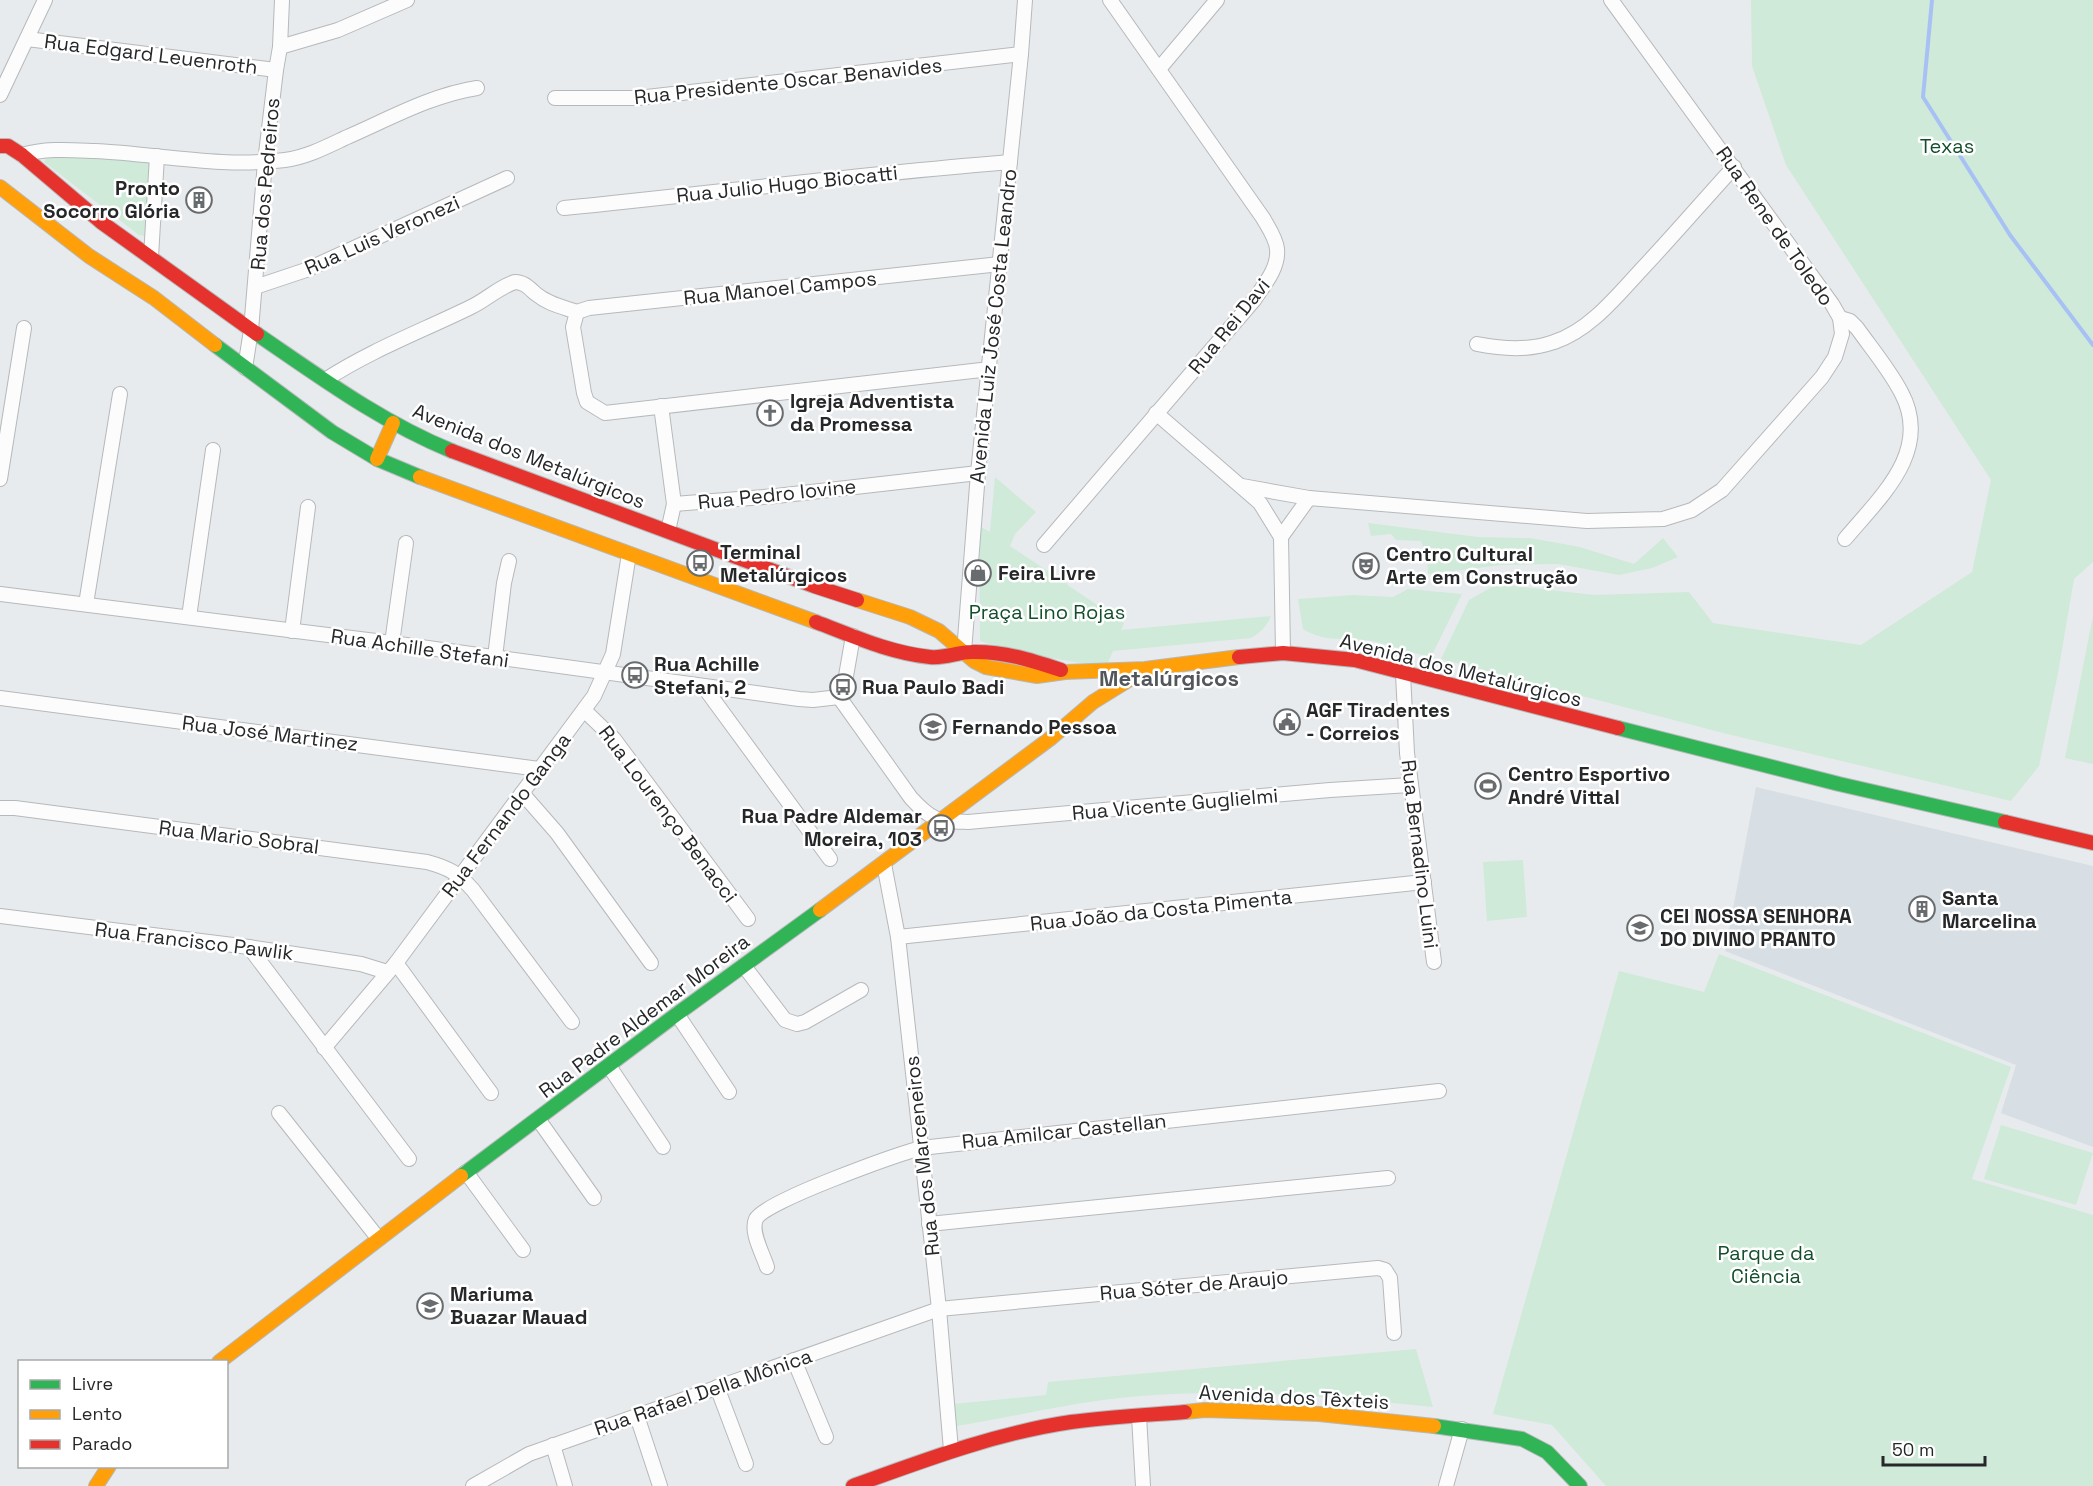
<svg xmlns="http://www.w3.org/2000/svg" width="2093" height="1486" viewBox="0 0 2093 1486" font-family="'Space Grotesk',sans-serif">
<rect width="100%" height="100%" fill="#e8ebed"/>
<path fill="#d7dee4" d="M1756,787l337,79v281l-95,-35 3,1 15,-48 -291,-114z"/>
<g fill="#cfead8">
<path d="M1751,0h342v562l-19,17 -16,94 -19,93 -28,35 -284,-67 -286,-75 28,-59 28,-16 97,11 95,-3 24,31 148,22 111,-73 19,-92 -205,-315 -34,-99z"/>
<path d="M47,155l107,3 -8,78 -7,-1 -95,-73z"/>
<path d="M995,477l41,35 -21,22 -5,12 39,26 2,-2 18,16 55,37 -3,7 150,-14c-4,10 -11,17 -20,22l-138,13 -6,14 -20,-1 -71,-12 -36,-11 -1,-115 11,6z"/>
<path d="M1368,523l110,14 52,1 50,9 54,17 29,-26 15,19 -26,11 -33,7 -61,-11 -56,1 -74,9 -1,-15 -6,-18 -25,-1 -5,-6 -20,2z"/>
<path d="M1408,589l54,5 -31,63c-20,-4 -40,-12 -59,-16 -25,-4 -47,2 -69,-12l-5,-30 55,-4 40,2z"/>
<path d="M2093,616v148l-28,-6z"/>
<path d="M1523,860l4,57 -40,4 -4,-59z"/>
<path d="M1719,954l292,113 -39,112 121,36v271h-487l-54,-61 -59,-11 126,-443 85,21z"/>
<path d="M2001,1125l92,28 -17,52 -92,-26z"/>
<path d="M1416,1349l17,58c-98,-10 -195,-19 -293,-11 -64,5 -126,21 -190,31l3,-23 93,-9 2,-13z"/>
</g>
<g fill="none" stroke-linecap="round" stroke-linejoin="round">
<path stroke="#a8c1f5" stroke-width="4" d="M1932,0l-9,97 87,138 83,110"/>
<g stroke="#b6b9bb" stroke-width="16">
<g id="street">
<path d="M27,39l249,31"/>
<path d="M280,47l58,-17 69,-30"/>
<path d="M1159,69l58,-69"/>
<path d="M0,95l45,-95"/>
<path d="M555,98h83l383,-44"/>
<path d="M22,155c24,-7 48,-5 73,-4 63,3 127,17 190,9 22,-3 41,-13 60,-22 42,-18 86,-43 132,-50"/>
<path d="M564,208c149,-15 297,-34 446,-46"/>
<path d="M151,257l6,-101"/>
<path d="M255,287l51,-17 201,-92"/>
<path d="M1840,318l10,3 7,7c15,21 32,41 44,64 32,59 -21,105 -56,147"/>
<path d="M1477,344c26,5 51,7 77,-2 35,-11 63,-46 87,-72 32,-34 62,-69 93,-103"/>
<path d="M245,368l6,-38 14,-168 11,-92 4,-23 2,-47"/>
<path d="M990,369l-385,44 -18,-11 -3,-9 -11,-66 4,-15 12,-4 411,-44"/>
<path d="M325,380c46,-30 97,-49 146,-73 15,-7 28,-20 44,-25 9,0 14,6 21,12 12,10 27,13 41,18"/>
<path d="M661,406l13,98 -6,27"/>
<path d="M1156,413l104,90 21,34 2,116"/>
<path d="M0,479l24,-151"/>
<path d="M1242,486l67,12"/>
<path d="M674,504l102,-8 202,-23"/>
<path d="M1281,537l28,-39 278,23 76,-2 29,-9 30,-20 100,-113 13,-20 7,-23 -2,-16 -8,-14 -221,-304"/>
<path d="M1044,545l210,-245c10,-15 25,-32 23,-51 -1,-11 -9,-22 -14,-31l-153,-218"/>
<path d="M0,594l392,49 407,56 14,1 26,-3"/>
<path d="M86,604l34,-210"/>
<path d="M189,617l24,-167"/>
<path d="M292,631l16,-124"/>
<path d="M392,643l14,-100"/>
<path d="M964,652l14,-179 43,-419 4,-54"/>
<path d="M495,657l9,-74 5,-22"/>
<path d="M1403,674l4,79 27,209"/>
<path d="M704,687l126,172"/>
<path d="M839,697l72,101c22,24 27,23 57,24l362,-32 80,-5"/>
<path d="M839,697l7,-21 7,-40"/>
<path d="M0,698l539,71"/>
<path d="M585,711l29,28 134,180"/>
<path d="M522,793l35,40 94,130"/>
<path d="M0,808h15l412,54c22,6 31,11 46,28l99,132"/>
<path d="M884,864l14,73 41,372 12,141"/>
<path d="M0,916l249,31 112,17 26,8"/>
<path d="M898,937l526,-55"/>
<path d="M249,947l160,212"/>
<path d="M396,963l95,130"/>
<path d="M744,966l41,54 12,4 8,-2 56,-32"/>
<path d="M677,1014l52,78"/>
<path d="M324,1048l72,-85 198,-267 19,-42 16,-100"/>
<path d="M609,1066l54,81"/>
<path d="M279,1113l99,125"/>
<path d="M538,1119l56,79"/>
<path d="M466,1172l57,78"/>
<path d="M929,1224l459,-46"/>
<path d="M767,1267c-4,-13 -17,-35 -11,-48 9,-18 140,-64 165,-71l518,-57"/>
<path d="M794,1360l32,77"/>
<path d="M717,1387l29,77"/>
<path d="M637,1416l23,70"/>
<path d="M1139,1416l4,70"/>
<path d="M553,1445l12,41"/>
<path d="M473,1486l56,-32 410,-145 439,-41 7,2 5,8 4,55"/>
<path d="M1446,1486l16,-57"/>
</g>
</g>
<g stroke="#b6b9bb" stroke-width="16">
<g id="fast">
<path d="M257,334c63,43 124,88 195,117"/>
<path d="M215,345l117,87 45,27 43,18"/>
<path d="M1618,728l221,56 166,38"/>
<path d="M461,1176l216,-162 143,-104"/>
<path d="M1434,1426l88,13 25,13 33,34"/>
</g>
</g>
<g stroke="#b6b9bb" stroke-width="16">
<g id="slow">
<path d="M0,187l89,69 65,42 61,47"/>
<path d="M377,459l16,-36"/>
<path d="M420,477l396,145"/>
<path d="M857,600l53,17 29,14 35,30 12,6 51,9 28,-4 80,-3 94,-12"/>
<path d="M820,910l231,-172 42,-36 50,-31"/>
<path d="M219,1362l242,-186"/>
<path d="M1185,1412l20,-2 114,4 115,12"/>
<path d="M96,1486l13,-20"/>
</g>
</g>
<g stroke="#b6b9bb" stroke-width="16">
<g id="jam">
<path d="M0,146h8l14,9 79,67 156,112"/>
<path d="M452,451l362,135 43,14"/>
<path d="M816,622c37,14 74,31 114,35 13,2 28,-5 41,-5 32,-1 60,8 90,18"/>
<path d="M1239,657l44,-4 72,7 263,68"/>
<path d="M2005,822l88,21"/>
<path d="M853,1486c72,-26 143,-53 218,-64 38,-5 76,-7 114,-10"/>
</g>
</g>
<use href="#street" stroke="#fcfcfc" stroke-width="14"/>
<use href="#fast" stroke="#30b455" stroke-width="14"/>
<use href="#slow" stroke="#ff9f0a" stroke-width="14"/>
<use href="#jam" stroke="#e5322d" stroke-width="14"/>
</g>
<defs>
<g id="building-ring" transform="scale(1.35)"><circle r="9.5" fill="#fff" stroke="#696c6e" stroke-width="1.5"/><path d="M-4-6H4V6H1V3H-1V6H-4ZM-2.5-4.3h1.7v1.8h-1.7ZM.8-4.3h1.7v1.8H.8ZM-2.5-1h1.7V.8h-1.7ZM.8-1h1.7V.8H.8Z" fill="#696c6e"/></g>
<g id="church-ring" transform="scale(1.35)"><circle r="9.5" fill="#fff" stroke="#696c6e" stroke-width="1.5"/><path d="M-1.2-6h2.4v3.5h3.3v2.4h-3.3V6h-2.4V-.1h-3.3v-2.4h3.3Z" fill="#696c6e"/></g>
<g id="bus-ring" transform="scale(1.35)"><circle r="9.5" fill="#fff" stroke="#696c6e" stroke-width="1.5"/><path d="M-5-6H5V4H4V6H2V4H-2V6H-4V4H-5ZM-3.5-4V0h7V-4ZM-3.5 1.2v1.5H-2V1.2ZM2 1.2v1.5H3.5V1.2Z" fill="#696c6e"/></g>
<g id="theatre-ring" transform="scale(1.35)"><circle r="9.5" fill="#fff" stroke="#696c6e" stroke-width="1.5"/><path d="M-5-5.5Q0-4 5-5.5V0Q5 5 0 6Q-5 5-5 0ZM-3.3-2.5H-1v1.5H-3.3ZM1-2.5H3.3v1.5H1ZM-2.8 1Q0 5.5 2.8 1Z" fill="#696c6e"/></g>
<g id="shop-ring" transform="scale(1.35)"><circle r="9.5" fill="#fff" stroke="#696c6e" stroke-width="1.5"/><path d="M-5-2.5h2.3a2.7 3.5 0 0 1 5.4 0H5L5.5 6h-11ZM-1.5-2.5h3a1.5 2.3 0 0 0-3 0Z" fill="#696c6e"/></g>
<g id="civic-ring" transform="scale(1.35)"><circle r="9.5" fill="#fff" stroke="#696c6e" stroke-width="1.5"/><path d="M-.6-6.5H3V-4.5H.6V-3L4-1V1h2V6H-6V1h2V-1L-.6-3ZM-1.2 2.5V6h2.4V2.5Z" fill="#696c6e"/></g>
<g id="school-ring" transform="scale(1.35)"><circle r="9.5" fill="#fff" stroke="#696c6e" stroke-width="1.5"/><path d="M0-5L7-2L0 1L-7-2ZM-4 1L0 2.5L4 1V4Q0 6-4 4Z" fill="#696c6e"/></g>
<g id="stadium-ring" transform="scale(1.35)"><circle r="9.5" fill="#fff" stroke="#696c6e" stroke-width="1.5"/><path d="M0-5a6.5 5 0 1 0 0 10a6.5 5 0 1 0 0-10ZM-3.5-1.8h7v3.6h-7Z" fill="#696c6e"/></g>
</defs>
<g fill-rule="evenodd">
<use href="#building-ring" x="199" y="200"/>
<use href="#church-ring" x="770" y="413"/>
<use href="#bus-ring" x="700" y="563"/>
<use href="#theatre-ring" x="1366" y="566"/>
<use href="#shop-ring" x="978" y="573"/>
<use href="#bus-ring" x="635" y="675"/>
<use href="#bus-ring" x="843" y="687"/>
<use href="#civic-ring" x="1287" y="722"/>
<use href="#school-ring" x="933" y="727"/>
<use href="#stadium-ring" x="1488" y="786"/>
<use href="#bus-ring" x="941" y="828"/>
<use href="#building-ring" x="1922" y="909"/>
<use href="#school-ring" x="1640" y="928"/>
<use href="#school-ring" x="430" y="1306"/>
</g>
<g text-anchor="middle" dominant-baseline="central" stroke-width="5" stroke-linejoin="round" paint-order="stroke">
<g font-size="20" fill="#252729" stroke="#fff">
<text transform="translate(151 54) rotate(7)">Rua Edgard Leuenroth</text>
<text transform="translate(788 81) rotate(-6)">Rua Presidente Oscar Benavides</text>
<text transform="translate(265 184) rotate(-85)">Rua dos Pedreiros</text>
<text transform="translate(787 184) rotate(-6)">Rua Julio Hugo Biocatti</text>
<text transform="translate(1775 226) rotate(55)">Rua Rene de Toledo</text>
<text transform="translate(382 235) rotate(-24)">Rua Luis Veronezi</text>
<text transform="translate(780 288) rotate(-6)">Rua Manoel Campos</text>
<text transform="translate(993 326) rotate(-84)">Avenida Luiz José Costa Leandro</text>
<text transform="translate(1229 326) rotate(-51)">Rua Rei Davi</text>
<text transform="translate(529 456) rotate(22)">Avenida dos Metalúrgicos</text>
<text transform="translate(777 494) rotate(-6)">Rua Pedro Iovine</text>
<text transform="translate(420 648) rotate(8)">Rua Achille Stefani</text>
<text transform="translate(1461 670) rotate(14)">Avenida dos Metalúrgicos</text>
<text transform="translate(270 733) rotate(7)">Rua José Martinez</text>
<text transform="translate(1175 804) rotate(-5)">Rua Vicente Guglielmi</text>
<text transform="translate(668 814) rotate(53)">Rua Lourenço Benacci</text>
<text transform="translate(506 815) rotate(-53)">Rua Fernando Ganga</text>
<text transform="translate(239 837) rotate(7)">Rua Mario Sobral</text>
<text transform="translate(1420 854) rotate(83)">Rua Bernadino Luini</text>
<text transform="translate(1161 910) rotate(-6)">Rua João da Costa Pimenta</text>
<text transform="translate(194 941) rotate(7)">Rua Francisco Pawlik</text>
<text transform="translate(644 1016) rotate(-37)">Rua Padre Aldemar Moreira</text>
<text transform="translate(1064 1131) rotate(-6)">Rua Amilcar Castellan</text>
<text transform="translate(922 1156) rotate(-96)">Rua dos Marceneiros</text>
<text transform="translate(1194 1285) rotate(-5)">Rua Sóter de Araujo</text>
<text transform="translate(703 1392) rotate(-19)">Rua Rafael Della Mônica</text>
<text transform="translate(1294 1397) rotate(3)">Avenida dos Têxteis</text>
</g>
<g font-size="20" fill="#134f2c" stroke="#fff">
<text x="1947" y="146">Texas</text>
<text x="1047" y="612">Praça Lino Rojas</text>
<text x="1766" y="1253">Parque da<tspan x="1766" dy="23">Ciência</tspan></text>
</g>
<g font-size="20" font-weight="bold" fill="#252729" stroke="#fff" text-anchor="start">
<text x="180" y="188" text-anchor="end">Pronto<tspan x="180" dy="23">Socorro Glória</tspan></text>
<text x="790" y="401">Igreja Adventista<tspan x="790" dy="23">da Promessa</tspan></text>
<text x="720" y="552">Terminal<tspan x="720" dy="23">Metalúrgicos</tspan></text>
<text x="1386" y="554">Centro Cultural<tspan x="1386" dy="23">Arte em Construção</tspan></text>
<text x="998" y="573">Feira Livre</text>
<text x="654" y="664">Rua Achille<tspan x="654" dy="23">Stefani, 2</tspan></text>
<text x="862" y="687">Rua Paulo Badi</text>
<text x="1306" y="710">AGF Tiradentes<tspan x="1306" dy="23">- Correios</tspan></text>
<text x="952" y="727">Fernando Pessoa</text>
<text x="1508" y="774">Centro Esportivo<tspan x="1508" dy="23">André Vittal</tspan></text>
<text x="922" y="816" text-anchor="end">Rua Padre Aldemar<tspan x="922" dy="23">Moreira, 103</tspan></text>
<text x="1942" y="898">Santa<tspan x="1942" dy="23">Marcelina</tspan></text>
<text x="1660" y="916">CEI NOSSA SENHORA<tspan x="1660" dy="23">DO DIVINO PRANTO</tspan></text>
<text x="450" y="1294">Mariuma<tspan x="450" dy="23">Buazar Mauad</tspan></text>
</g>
<g font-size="22" font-weight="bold" fill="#52575b" stroke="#fff">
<text x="1169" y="678">Metalúrgicos</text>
</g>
</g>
<rect x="18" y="1360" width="210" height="108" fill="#ffffff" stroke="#a8a9a9" stroke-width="1.5"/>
<rect x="30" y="1380" width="30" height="9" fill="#30b455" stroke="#a8a9a9" stroke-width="1.5"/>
<text x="72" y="1390" font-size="18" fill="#252729">Livre</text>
<rect x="30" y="1410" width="30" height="9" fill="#ff9f0a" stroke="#a8a9a9" stroke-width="1.5"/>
<text x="72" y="1420" font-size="18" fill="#252729">Lento</text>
<rect x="30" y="1440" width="30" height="9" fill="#e5322d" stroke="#a8a9a9" stroke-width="1.5"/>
<text x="72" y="1450" font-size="18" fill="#252729">Parado</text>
<path d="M1883 1456v9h102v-9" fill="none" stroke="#252729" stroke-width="3"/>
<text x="1892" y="1456" font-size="18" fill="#252729" stroke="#ffffff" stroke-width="4.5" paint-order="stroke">50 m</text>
</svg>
